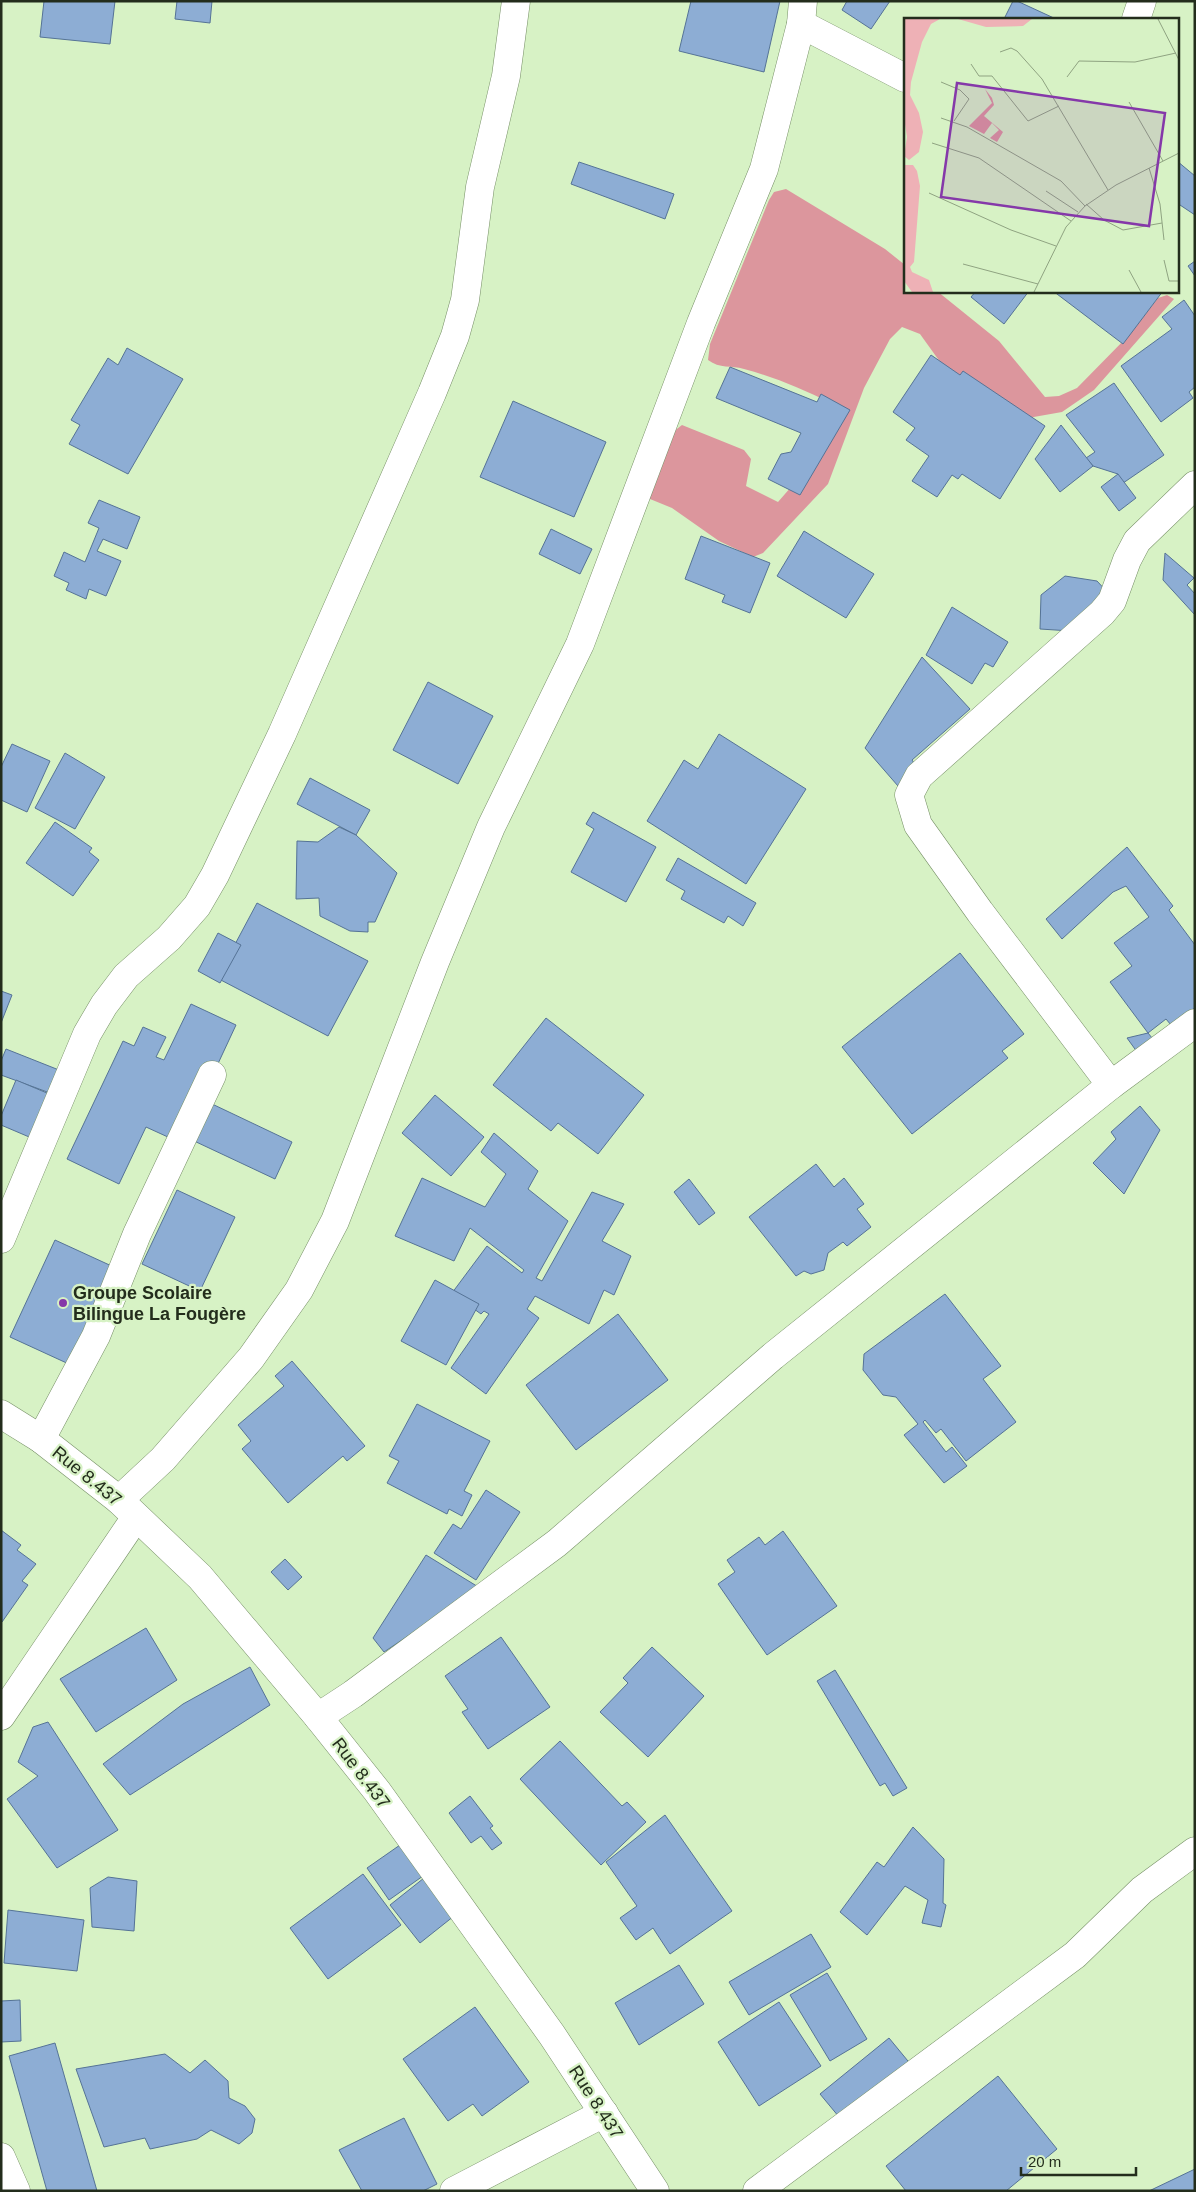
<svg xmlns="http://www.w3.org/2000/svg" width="1196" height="2192" viewBox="0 0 1196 2192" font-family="Arial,sans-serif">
<rect width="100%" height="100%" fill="#d7f2c5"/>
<path fill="#dc969d" d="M786,189l99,60 20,16v26h32l62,50 46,56 14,-1 18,-8 52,-53 29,-37 9,-3 7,4 -80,91 -32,22 -34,6 -85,-52 -23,-32 -18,-7 -12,12 -26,49 -36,96 -65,69 -10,4 -34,-16 -47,-33 -22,-9 -2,-7 25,-60 9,-7 62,25 7,9 -5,27 32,16 27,-31 26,-68c-29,-14 -57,-26 -87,-34 -13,-4 -24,0 -36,-9l2,-16 59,-144 5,-8z"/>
<g fill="#8dadd4" stroke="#557396">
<path d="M44,1h71l-5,43 -70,-7z"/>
<path d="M177,1h35l-2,22 -35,-4z"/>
<path d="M691,1h89l-16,71 -85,-21z"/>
<path d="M847,1h43l-19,28 -29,-19z"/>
<path d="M1013,1h4l39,18h-52z"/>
<path d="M1177,161l18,15v39l-18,-12z"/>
<path d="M579,162l95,32 -9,25 -94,-35z"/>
<path d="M1195,261v15l-7,-10z"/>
<path d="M976,291h53l-25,33 -33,-27z"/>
<path d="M1053,291h110l-40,53z"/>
<path d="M1184,300l11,16v71l-6,5 4,6 -32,24 -40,-56 51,-37 -10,-12z"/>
<path d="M127,348l56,31 -55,95 -59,-30 11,-19 -9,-5 37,-62 10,7z"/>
<path d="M931,355l29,20 3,-4 82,55 -45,73 -38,-25 -4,5 -6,-4 -15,22 -25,-16 17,-25 -23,-16 9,-12 -22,-16z"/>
<path d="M730,367l87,35 4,-8 29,16 -50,85 -32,-16 13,-25 10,-2 10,-19 -85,-35z"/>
<path d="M1114,383l50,72 -54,37 8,-18 -25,-8 -7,-8 9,-6 -29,-37z"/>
<path d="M513,401l93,41 -32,75 -94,-40z"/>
<path d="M1061,425l32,41 -33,26 -25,-33z"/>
<path d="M1118,474l18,24 -17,13 -18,-24z"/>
<path d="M99,500l41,17 -13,32 -24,-10 -6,12 24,10 -15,35 -17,-7 -3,10 -20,-9 3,-7 -15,-7 10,-24 21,10 14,-34 -11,-5z"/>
<path d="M551,529l41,20 -12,25 -41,-20z"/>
<path d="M804,531l70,43 -28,44 -69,-42z"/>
<path d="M701,536l69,27 -20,50 -28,-11 3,-7 -40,-16z"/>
<path d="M1165,553l29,25 -7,7 8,9v21l-32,-35z"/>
<path d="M1065,576l32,5 13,14 -39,36 -31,-2 1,-34z"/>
<path d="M952,607l56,35 -15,25 -8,-4 -13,21 -46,-29z"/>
<path d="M922,657l48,52 -58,51 6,9 -20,17 -33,-38z"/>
<path d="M428,682l65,34 -35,68 -65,-34z"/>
<path d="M719,734l87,55 -60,95 -99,-63 37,-61 14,9z"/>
<path d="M12,744l38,17 -23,51 -26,-12v-33z"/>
<path d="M65,753l40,24 -30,52 -40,-21z"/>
<path d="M310,778l60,32 -14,25 -59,-31z"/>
<path d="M593,812l63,35 -30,55 -55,-30 23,-43 -8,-5z"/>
<path d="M55,822l37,26 -3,4 10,8 -26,36 -47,-33z"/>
<path d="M339,827l17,8 41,38 -22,49h-7v10l-18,-1 -30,-15 -1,-18 -23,1 1,-58 21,1z"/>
<path d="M1127,847l46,59 -4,4 26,35v63l-24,17 -5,-6 -18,14 -38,-51 22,-16 -18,-23 35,-26 -23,-31 -13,6 -51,47 -16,-20z"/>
<path d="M678,858l78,45 -13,23 -15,-10 -4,7 -43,-24 4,-8 -19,-11z"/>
<path d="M257,903l111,58 -40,75 -111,-58z"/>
<path d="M218,933l23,12 -21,38 -22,-12z"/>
<path d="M960,953l64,81 -22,17 6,7 -96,76 -70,-87z"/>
<path d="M1,991l11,4 -11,28z"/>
<path d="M191,1004l45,21 -55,118 -35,-16 -27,57 -52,-25 56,-118 11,5 9,-19 23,10 -10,20 8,3z"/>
<path d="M546,1018l98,77 -46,59 -40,-31 -7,8 -58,-46z"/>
<path d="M1148,1033l9,11 -17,12 -13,-18z"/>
<path d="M6,1049l53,21 -9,23 -49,-18v-14z"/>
<path d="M16,1080l50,21 -18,44 -47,-20v-9z"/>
<path d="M435,1095l49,42 -33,39 -49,-43z"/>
<path d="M210,1103l82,39 -17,37 -83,-39z"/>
<path d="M1140,1106l20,24 -36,64 -31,-31 23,-24 -5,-7z"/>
<path d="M494,1133l44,38 -10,18 40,32 -32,57 6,3 50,-89 32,12 -22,37 29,15 -17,39 -10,-5 -15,34 -54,-28 -8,13 12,9 -53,76 -35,-26 38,-54 -5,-3 -3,3 -29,-21 35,-47 35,27 2,-3 -54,-42 -16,33 -59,-25 27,-58 63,29 21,-33 -25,-22z"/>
<path d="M816,1164l18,23 10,-9 20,26 -7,5 14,18 -24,19 -4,-4 -15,11 -4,17 -13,4 -7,-3 -8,5 -47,-59z"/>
<path d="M689,1179l26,34 -16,12 -25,-33z"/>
<path d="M177,1190l58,27 -35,74 -58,-27z"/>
<path d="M55,1240l61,28 -45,97 -61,-28z"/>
<path d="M435,1280l44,24 -33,61 -45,-24z"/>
<path d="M945,1294l56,72 -18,13 33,43 -50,39 -25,-32 -5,4 -11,-13 -2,2 23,30 6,-5 15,19 -23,17 -40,-48 14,-11 -22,-27 -13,-2 -20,-25 1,-16z"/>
<path d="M618,1314l50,66 -92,70 -50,-65z"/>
<path d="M292,1361l73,85 -18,15 -4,-5 -55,47 -46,-54 9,-8 -13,-16 46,-39 -9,-10z"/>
<path d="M417,1404l73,37 -26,50 8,4 -10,21 -13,-7 -2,5 -60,-31 12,-22 -10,-5z"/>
<path d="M486,1490l34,22 -44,68 -42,-27 19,-29 8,5z"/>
<path d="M1,1530l20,15 -4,5 19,14 -14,17 6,4 -26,37z"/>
<path d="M783,1531l54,75 -70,49 -49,-71 17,-12 -8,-12 32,-23 6,8z"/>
<path d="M426,1555l54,33 -96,64 -11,-14z"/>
<path d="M285,1559l17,18 -14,13 -17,-18z"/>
<path d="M146,1628l31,52 -81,52 -36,-53z"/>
<path d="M501,1637l49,70 -62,42 -26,-37 6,-3 -23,-33z"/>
<path d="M652,1647l52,49 -56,61 -48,-45 28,-29 -5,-5z"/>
<path d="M250,1667l20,38 -140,90 -27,-31 80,-60z"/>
<path d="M835,1670l72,118 -14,8 -8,-13 -5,3 -63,-105z"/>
<path d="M48,1722l70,108 -61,38 -50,-69 31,-23 -20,-14 15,-35z"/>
<path d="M560,1741l62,65 5,-4 19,20 -45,43 -81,-86z"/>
<path d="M470,1796l23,30 -3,2 12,15 -10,7 -11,-14 -10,7 -22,-30z"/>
<path d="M665,1815l67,96 -62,43 -17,-26 -17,12 -16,-22 17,-12 -31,-44z"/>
<path d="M913,1827l31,32 -1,44 3,2 -5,22 -19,-4 6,-23 -23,-14 -38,49 -27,-23 37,-50 7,5z"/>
<path d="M400,1845l23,31 -34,24 -22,-32z"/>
<path d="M363,1874l38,51 -73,54 -38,-51z"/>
<path d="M108,1877l29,4 -3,50 -42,-4 -2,-39z"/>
<path d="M424,1878l30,38 -34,27 -30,-38z"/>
<path d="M8,1910l76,10 -7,51 -73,-8z"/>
<path d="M811,1934l20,33 -82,48 -20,-33z"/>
<path d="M679,1965l25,39 -65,41 -24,-42z"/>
<path d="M827,1973l40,66 -37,22 -40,-66z"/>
<path d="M20,2000l1,41 -20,1v-41z"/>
<path d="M779,2002l42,64 -62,40 -41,-64z"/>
<path d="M475,2007l54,75 -47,34 -9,-12 -25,17 -45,-62z"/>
<path d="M889,2038l28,34 -68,57 -29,-35z"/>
<path d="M55,2043l42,148h-50l-38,-135z"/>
<path d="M165,2054l25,19 15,-13 23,21 1,17 16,8 10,13 -3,14 -13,11 -28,-14 -14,9 -47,10 -5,-11 -41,9 -28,-78z"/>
<path d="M998,2076l59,73 -51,42h-100l-20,-25z"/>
<path d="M404,2118l33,66 -14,7h-61l-23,-41z"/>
<path d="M1195,2169v22h-46z"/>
</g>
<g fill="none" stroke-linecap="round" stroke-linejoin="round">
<g stroke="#779067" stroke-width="29">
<g id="street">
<path d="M1136,19l6,-18"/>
<path d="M801,24l104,54"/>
<path d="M1111,1085l-131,-173 -62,-87 -9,-30 10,-19 183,-163 10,-12 15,-41 10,-19 58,-56"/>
<path d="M1,1239l86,-205 17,-29 22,-29 43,-38 28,-32 18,-31 67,-141 150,-341 23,-57 10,-36 15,-113 26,-111 10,-75"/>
<path d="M41,1439l55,-103 41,-102 75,-159"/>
<path d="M119,1500l44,-41 88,-101 48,-68 36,-69 100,-259 56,-135 89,-183 121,-321 63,-154 37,-145 2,-23"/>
<path d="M1,1716l135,-199"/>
<path d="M318,1717l35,-23 204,-151 216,-187 338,-271 84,-62"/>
<path d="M1,2157l15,34"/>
<path d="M454,2191l150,-78"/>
<path d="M757,2191l318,-236 67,-65 53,-39"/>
</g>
</g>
<g stroke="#779067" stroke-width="29">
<path id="secondary" d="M1,1414l40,25 78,61 81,77 118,140 59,74 175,244 103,156"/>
</g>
<use href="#street" stroke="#fff" stroke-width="28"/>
<use href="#secondary" stroke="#fff" stroke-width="28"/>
</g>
<circle fill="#8538a9" stroke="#d7f2c5" stroke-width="2" cx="63" cy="1303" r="5"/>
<g text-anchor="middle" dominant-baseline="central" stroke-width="4.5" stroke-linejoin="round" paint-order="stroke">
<g font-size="18" font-weight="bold" fill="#232d1c" stroke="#d7f2c5" text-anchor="start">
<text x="73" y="1293">Groupe Scolaire<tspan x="73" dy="21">Bilingue La Fougère</tspan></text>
</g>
<g font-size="18" fill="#232d1c" stroke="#d7f2c5">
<text transform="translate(87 1476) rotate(39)">Rue 8.437</text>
<text transform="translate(361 1773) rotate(53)">Rue 8.437</text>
<text transform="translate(596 2102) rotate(57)">Rue 8.437</text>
</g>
</g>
<g transform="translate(904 18)">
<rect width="275" height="275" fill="#d7f2c5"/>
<path d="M0,1h36l-9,5 -9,18 -11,40 -1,13 9,18 4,19 -4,20 -10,8 -5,-4 3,-19 -3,-19zM54,1h74l-9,7 -37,1zM0,147h9l4,6 3,15 -6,76 -4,5 2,5 17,8 4,12h-21l-8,-11z" fill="#eeb1b6"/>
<path d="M81,71l7,9 2,7 -10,11 19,16 -6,10 -7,-4 9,-8 -7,-7 -8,11 -15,-8 23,-23z" fill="#dc969d"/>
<path fill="none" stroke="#8fa381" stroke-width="1" d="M254,1l21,41M96,34l11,-4 6,3 25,28 66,111M67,46l8,12h13l36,45 31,-15M163,59l12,-16 56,1 41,-9M37,64l19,8 9,9 -15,22M225,84l34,59M37,100l26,9 94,54 24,25M28,125l47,15 92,63M245,150l11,36 4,36M142,173l32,21M25,175l82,37 45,16M182,186l18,16 19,10 39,-7M260,242l5,21h10M59,246l75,20M225,252l12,22M130,274l32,-65 19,-21 31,-21 63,-32"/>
<path fill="#8538a9" fill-opacity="0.15" stroke="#8538a9" stroke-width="2.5" d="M53,65l208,30 -16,113 -208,-29z"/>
<rect width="275" height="275" fill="none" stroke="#232d1c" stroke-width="2.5"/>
</g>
<rect width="1196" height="2192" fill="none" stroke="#232d1c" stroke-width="5"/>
<path d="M1021 2167v8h115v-8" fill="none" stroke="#232d1c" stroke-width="2.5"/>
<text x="1028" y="2167" font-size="15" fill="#232d1c" stroke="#d7f2c5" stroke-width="4" paint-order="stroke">20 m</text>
</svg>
